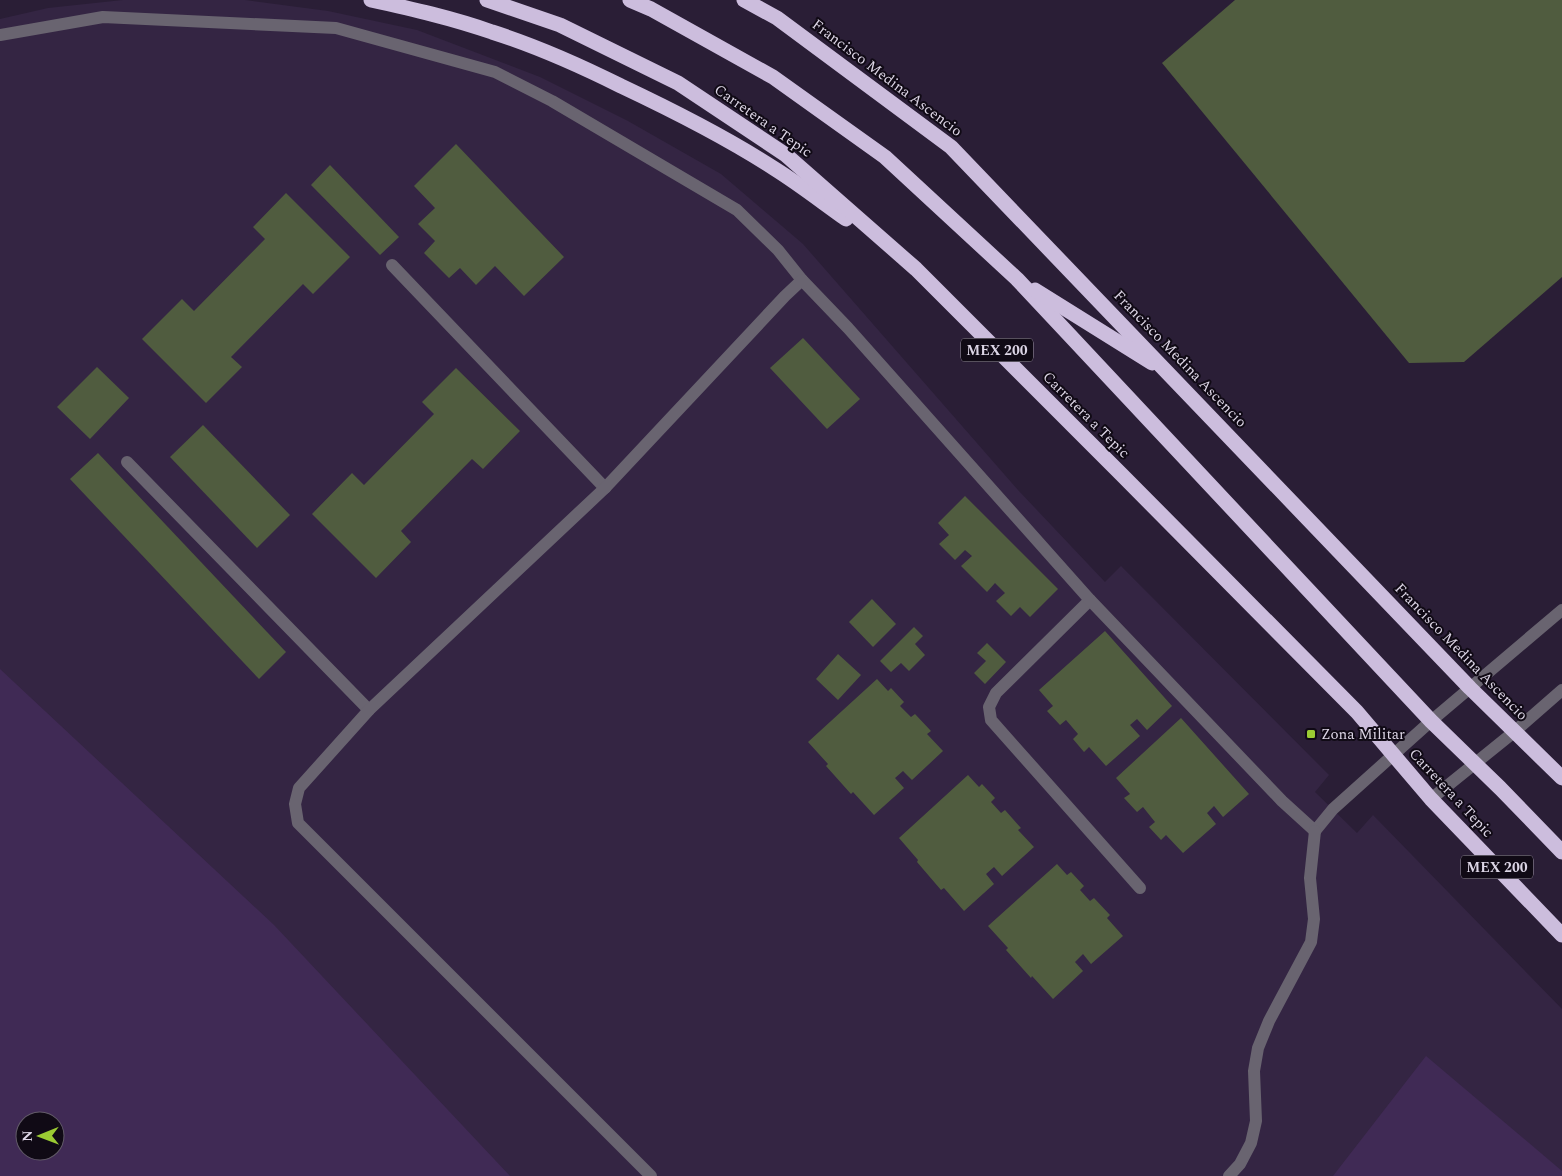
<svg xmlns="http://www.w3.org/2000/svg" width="1562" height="1176" font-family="Spectral,serif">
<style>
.built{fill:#342543;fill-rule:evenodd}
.green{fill:#402a55;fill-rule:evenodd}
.building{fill:#505c3f}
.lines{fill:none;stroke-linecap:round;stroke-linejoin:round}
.minor{stroke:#696470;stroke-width:12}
.highway{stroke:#ccbddd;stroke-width:15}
.poi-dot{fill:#9bcb33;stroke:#100a15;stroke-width:2}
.labels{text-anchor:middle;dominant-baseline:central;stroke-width:4;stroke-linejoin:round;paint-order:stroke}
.shield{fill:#100a15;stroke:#9f98a7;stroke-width:1}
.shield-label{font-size:14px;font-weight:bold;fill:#dcd5e5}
.street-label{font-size:15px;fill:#dcd5e5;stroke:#100a15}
.poi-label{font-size:15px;fill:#dcd5e5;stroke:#100a15;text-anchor:start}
</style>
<rect width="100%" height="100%" fill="#2a1e36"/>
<!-- built -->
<path class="built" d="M 123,0 L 245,0 L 328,11 L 417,30 L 540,77 L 628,121 L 721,174 L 803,244 L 1018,490 L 1105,582 L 1121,566 L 1329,775 L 1315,792 L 1357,833 L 1373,815 L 1562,1009 L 1562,1176 L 0,1176 L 0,19 L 48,8 ZM 25,1121 L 55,1121 L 55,1151 L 25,1151 Z"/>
<!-- green -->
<g class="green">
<path d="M 0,669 L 274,925 L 510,1176 L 0,1176 ZM 25,1121 L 55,1121 L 55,1151 L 25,1151 Z"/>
<path d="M 1426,1056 L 1562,1171 L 1562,1176 L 1333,1176 Z"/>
</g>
<!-- building -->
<g class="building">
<path d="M 1235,0 L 1562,0 L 1562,277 L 1464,362 L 1409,363 L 1162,63 Z"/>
<path d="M 456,144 L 564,257 L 524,296 L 495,266 L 476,285 L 460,268 L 449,278 L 424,253 L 435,241 L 418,224 L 435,208 L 414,186 Z"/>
<path d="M 330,165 L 399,237 L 380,255 L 311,185 Z"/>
<path d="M 286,193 L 350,257 L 313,294 L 303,284 L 231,357 L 242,367 L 206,403 L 142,339 L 182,299 L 194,311 L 265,239 L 253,227 Z"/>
<path d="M 803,338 L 860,399 L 827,429 L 770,368 Z"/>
<path d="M 97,367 L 129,398 L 90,439 L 57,407 Z"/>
<path d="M 456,368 L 520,431 L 483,469 L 472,459 L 401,531 L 411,542 L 376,578 L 312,514 L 352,473 L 364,485 L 434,414 L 422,402 Z"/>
<path d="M 203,425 L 290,515 L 257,548 L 170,457 Z"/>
<path d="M 98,453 L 286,652 L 259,679 L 70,479 Z"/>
<path d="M 965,496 L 1058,589 L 1030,617 L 1020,607 L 1011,616 L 996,601 L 1005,593 L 995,583 L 987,592 L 961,566 L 972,556 L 965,550 L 955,560 L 939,544 L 949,535 L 938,523 Z"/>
<path d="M 872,599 L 896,624 L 873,647 L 849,622 Z"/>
<path d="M 914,627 L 923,636 L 915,644 L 925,655 L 909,671 L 901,663 L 891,672 L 880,661 Z"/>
<path d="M 1105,631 L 1172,706 L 1147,730 L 1137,719 L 1130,725 L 1140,736 L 1106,766 L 1089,747 L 1084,752 L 1073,739 L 1078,734 L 1066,720 L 1060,725 L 1047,711 L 1053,706 L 1039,690 Z"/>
<path d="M 987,643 L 1006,662 L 985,684 L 974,673 L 986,661 L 977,653 Z"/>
<path d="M 838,654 L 861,675 L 838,700 L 816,679 Z"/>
<path d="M 877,679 L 888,691 L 891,688 L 904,702 L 900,706 L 911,717 L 915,714 L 931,731 L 927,734 L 943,751 L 912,780 L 903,771 L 895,778 L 904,788 L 874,815 L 853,792 L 851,794 L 826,766 L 828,764 L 808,742 Z"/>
<path d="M 1181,718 L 1249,794 L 1223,817 L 1214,806 L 1207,813 L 1216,824 L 1183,853 L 1166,835 L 1161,840 L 1149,827 L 1155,822 L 1143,807 L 1137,812 L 1124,798 L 1130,794 L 1116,778 Z"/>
<path d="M 968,775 L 979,787 L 982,784 L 995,798 L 991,802 L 1001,813 L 1005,810 L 1021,828 L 1018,830 L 1034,847 L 1002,876 L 994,867 L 986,874 L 994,884 L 964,911 L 944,888 L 941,890 L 917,862 L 918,860 L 899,838 Z"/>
<path d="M 1057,864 L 1067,875 L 1071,872 L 1084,886 L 1080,890 L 1090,901 L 1094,898 L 1110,915 L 1107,918 L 1123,936 L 1091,964 L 1083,954 L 1075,962 L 1083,971 L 1053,999 L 1032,976 L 1031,978 L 1006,950 L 1008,948 L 988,926 Z"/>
</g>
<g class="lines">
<!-- minor -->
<g class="minor">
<path d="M 0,35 L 103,17 L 336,28 L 495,72 L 552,101 L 737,210 L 778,250 L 802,280"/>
<path d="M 392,265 L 605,488"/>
<path d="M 127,462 L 369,710"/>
<path d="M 1090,600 L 996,693 L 989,707 L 991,720 L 1140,888"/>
<path d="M 1431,799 L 1514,732 L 1562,690"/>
<path d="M 651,1176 L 298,823 L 295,804 L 299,788 L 369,710 L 605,488 L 785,296 L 802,280 L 848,328 L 1090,600 L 1282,801 L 1315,831 L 1333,809 L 1431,721 L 1562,610"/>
<path d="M 1229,1176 L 1240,1164 L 1251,1143 L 1256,1121 L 1254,1071 L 1258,1048 L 1269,1021 L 1311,942 L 1314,919 L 1310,878 L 1315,831"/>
</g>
<!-- highway -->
<g class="highway">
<path d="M 371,0 C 412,9 452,18 492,32 C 536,46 579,65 621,86 C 674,111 726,137 775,169 C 799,184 822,202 846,219"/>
<path d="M 487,0 L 560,25 L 678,83 L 786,155 L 916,269 L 1121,474 L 1357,712 L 1431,799 L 1562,935"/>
<path d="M 630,0 L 651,9 L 773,77 L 885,157 L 1017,279 L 1431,721 L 1500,788 L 1562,852"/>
<path d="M 744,0 L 777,18 L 951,147 L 1470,688 L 1562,778"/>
<path d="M 1035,290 L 1152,363"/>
</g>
</g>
<!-- markers -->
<rect class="poi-dot" x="1306" y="729" width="10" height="10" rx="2.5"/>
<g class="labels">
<!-- shield labels -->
<g class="shield">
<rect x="961" y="338.5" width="72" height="23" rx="4"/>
<rect x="1461" y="855.5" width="72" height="23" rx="4"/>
</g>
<g class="shield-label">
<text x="997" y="350">MEX 200</text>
<text x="1497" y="867">MEX 200</text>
</g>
<!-- street labels -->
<g class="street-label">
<text transform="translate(887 78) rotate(37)">Francisco Medina Ascencio</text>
<text transform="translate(763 121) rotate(35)">Carretera a Tepic</text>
<text transform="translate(1180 359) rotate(46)">Francisco Medina Ascencio</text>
<text transform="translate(1086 415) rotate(45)">Carretera a Tepic</text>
<text transform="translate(1461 652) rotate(46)">Francisco Medina Ascencio</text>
<text transform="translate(1451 793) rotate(47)">Carretera a Tepic</text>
</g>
<!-- poi labels -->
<g class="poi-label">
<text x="1321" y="734">Zona Militar</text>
</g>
</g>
<!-- north arrow -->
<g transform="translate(40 1136) rotate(269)"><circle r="24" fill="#100a15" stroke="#625b68"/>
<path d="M0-4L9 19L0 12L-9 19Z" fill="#9bcb33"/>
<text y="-8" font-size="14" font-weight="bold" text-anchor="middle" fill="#dcd5e5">N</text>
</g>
</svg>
